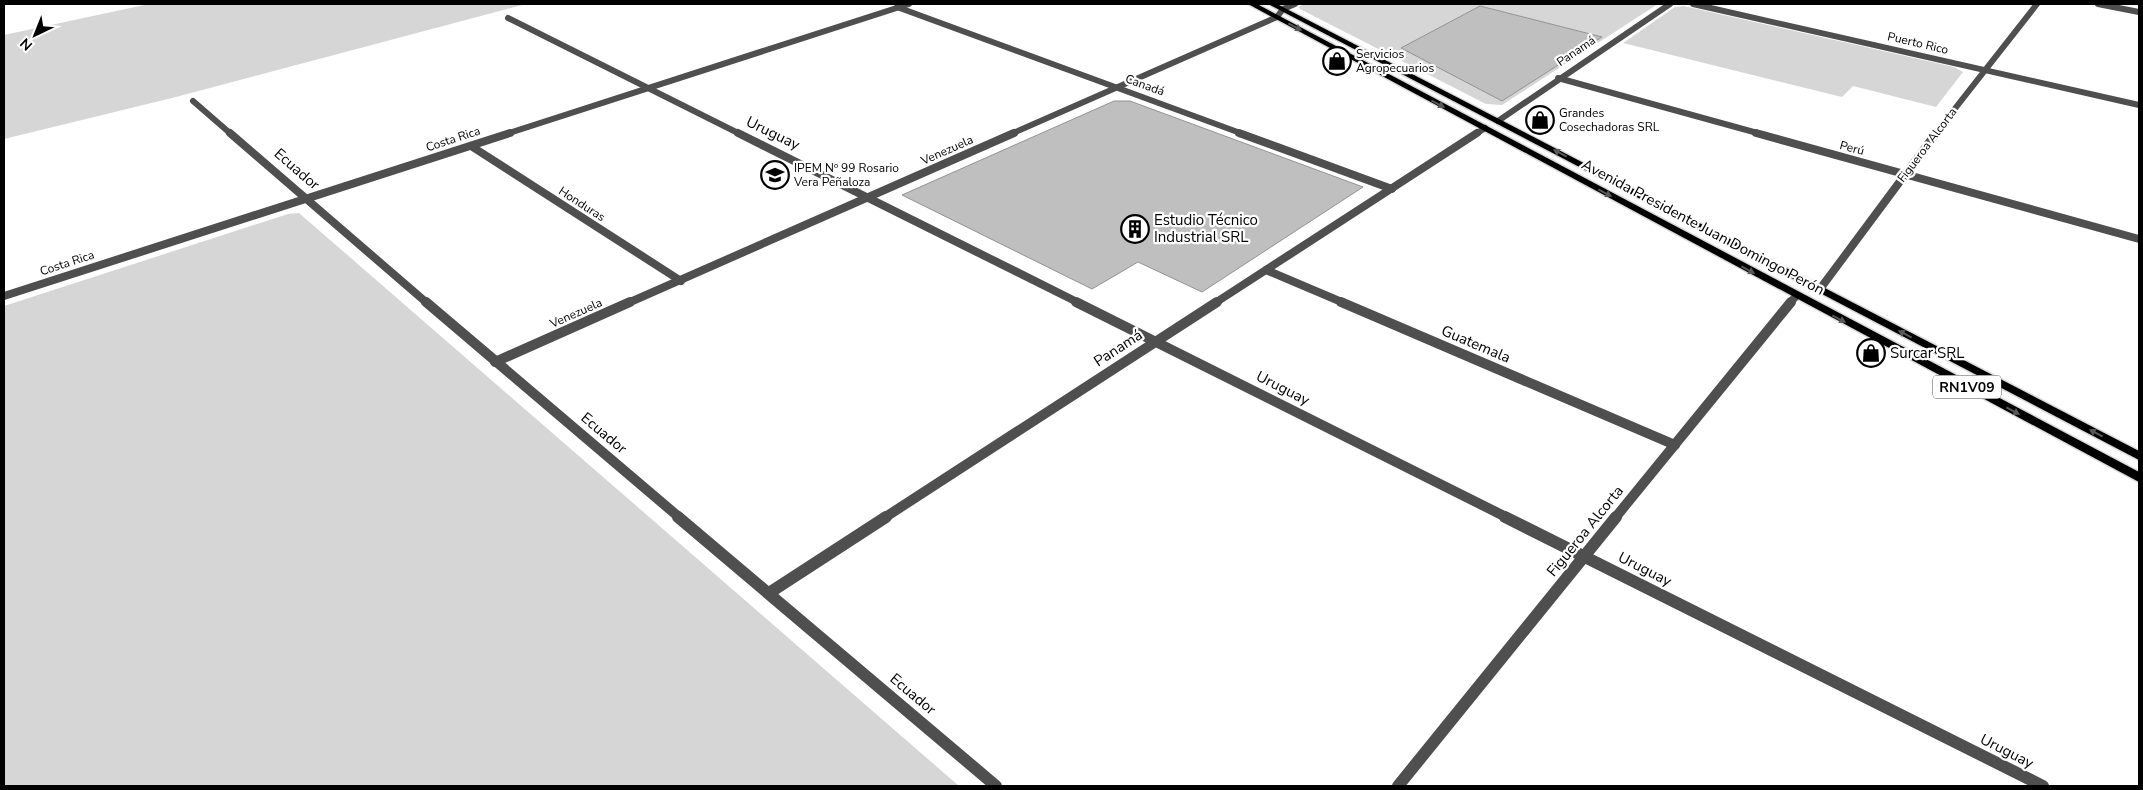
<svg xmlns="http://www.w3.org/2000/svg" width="2143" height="790" font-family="'Nunito Sans',sans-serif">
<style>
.green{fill:#d6d6d6;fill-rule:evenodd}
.building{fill:#bfbfbf;stroke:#939393}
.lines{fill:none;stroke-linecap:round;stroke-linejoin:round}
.primary-casing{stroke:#dbdbdb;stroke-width:3}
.street-far3{stroke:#4f4f4f;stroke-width:6}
.street-far2{stroke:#4f4f4f;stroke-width:8}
.street-far1{stroke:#4f4f4f;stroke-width:10}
.street{stroke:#4f4f4f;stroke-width:12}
.primary{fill:#000;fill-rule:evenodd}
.oneway{fill:#595959}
.labels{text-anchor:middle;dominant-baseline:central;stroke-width:4.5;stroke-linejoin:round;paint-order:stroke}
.far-street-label{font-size:12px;fill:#000;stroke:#fff}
.far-poi-label{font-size:12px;fill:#000;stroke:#fff;text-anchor:start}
.shield{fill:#fff;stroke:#4c4c4c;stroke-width:1}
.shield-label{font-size:14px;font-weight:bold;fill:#000}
.street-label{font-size:15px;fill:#000;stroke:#fff}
.poi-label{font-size:15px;fill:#000;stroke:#fff;text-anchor:start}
</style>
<rect width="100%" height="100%" fill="#fff"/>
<!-- green -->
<g class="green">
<path d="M 149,4 L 526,4 L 172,98 L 4,139 L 4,35 Z"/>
<path d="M 1303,4 L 1658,4 L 1502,105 L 1486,104 L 1300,9 L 1299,7 ZM 1480,6 L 1601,37 L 1602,37 L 1402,48 Z"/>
<path d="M 1684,6 L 1954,67 L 1963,72 L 1936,107 L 1853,86 L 1842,97 L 1623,43 L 1675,7 Z"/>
<path d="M 299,213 L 959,786 L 4,786 L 4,306 L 288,214 Z"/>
</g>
<!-- building -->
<g class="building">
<path d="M 1480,6 L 1602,37 L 1502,101 L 1401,48 Z"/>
<path d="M 1114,101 L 1130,101 L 1363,187 L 1202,292 L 1138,262 L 1092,289 L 902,195 Z"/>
</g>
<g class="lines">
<defs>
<g id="primary">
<path d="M 1248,4 L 1257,4 L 2139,472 L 2139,482 Z"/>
<path d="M 1268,4 L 1277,4 L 2139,451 L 2139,460 Z"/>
</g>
</defs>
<!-- primary casing -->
<use href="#primary" class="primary-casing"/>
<!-- street-far3 -->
<g class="street-far3">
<path d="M 1693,4 L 2139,105"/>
<path d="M 2098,4 L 2139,12"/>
<path d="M 897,7 L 1243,134"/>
<path d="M 508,18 L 740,134"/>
<path d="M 1558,78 L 1761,134"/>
<path d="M 193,101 L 231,134"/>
<path d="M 1498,121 L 1670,4"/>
<path d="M 506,134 L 909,4"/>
<path d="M 1011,134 L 1277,17 L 1283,9 L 1295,4"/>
<path d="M 1476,134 L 1485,128"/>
<path d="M 1935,134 L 2037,4"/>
</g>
<!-- street-far2 -->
<g class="street-far2">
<path d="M 230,133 L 427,303"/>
<path d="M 738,133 L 1079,303"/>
<path d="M 1239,133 L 1392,189"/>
<path d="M 1756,133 L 2139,239"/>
<path d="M 471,146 L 681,281"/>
<path d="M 1266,270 L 1344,303"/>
<path d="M 1820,289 L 1936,133"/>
<path d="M 4,296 L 510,133"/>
<path d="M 628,303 L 1014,133"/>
<path d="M 1215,303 L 1477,133"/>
<path d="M 1790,303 L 1796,296"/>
</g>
<!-- street-far1 -->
<g class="street-far1">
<path d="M 426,302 L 680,518"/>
<path d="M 1076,302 L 1508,518"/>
<path d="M 1341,302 L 1675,445"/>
<path d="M 495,362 L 630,302"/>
<path d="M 884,518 L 1217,302"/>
<path d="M 1615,518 L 1791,302"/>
</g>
<!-- street -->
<g class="street">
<path d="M 678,517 L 996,786"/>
<path d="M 1505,517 L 2043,786"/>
<path d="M 769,593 L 886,517"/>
<path d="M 1398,786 L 1616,517"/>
</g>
<!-- primary -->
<use href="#primary" class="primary"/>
</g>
<!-- one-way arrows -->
<defs><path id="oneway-solid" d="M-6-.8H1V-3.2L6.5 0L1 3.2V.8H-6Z" transform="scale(1.25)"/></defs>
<g class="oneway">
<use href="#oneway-solid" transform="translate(1295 27) rotate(28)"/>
<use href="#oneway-solid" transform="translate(1438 104) rotate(28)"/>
<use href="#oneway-solid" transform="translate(1560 153) rotate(-152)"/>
<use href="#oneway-solid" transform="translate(1605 193) rotate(28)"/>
<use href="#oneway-solid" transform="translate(1748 270) rotate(28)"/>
<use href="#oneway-solid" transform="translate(1839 319) rotate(28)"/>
<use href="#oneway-solid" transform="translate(1905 334) rotate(-152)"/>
<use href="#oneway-solid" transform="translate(2013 411) rotate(28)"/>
<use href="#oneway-solid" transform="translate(2096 433) rotate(-152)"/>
</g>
<!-- icons -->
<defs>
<symbol id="shop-ring" viewBox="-11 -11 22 22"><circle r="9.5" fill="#fff" stroke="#000" stroke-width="1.5"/><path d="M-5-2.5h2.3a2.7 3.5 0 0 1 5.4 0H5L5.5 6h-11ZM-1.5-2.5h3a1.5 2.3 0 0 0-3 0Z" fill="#000"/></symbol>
<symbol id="school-ring" viewBox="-11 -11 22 22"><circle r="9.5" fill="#fff" stroke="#000" stroke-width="1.5"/><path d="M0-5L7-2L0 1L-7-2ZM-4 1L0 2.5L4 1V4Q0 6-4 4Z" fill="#000"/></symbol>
<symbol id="building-ring" viewBox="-11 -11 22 22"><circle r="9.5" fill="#fff" stroke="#000" stroke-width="1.5"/><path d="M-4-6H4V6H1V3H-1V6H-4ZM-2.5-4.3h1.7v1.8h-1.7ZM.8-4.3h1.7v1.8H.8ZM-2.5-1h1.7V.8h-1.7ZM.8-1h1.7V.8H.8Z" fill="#000"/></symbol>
</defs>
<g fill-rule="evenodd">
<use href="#shop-ring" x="1321" y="45" width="32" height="32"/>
<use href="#shop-ring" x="1524" y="104" width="32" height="32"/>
<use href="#school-ring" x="759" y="159" width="32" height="32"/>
<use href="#building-ring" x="1119" y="213" width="32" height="32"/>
<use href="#shop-ring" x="1855" y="337" width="32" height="32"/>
</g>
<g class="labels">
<!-- far-street labels -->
<g class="far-street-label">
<text transform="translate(1918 43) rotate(13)">Puerto Rico</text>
<text transform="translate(1576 51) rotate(-34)">Panamá</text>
<text transform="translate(1145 85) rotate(20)">Canadá</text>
<text transform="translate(453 139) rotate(-18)">Costa Rica</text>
<text transform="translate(1927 145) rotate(-53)">Figueroa Alcorta</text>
<text transform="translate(1852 148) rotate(15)">Perú</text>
<text transform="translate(947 150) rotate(-24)">Venezuela</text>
<text transform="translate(582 204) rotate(33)">Honduras</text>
<text transform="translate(67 263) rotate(-18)">Costa Rica</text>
<text transform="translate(576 313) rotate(-24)">Venezuela</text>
</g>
<!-- far-poi labels -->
<g class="far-poi-label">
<text x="1356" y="54">Servicios<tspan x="1356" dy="14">Agropecuarios</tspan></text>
<text x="1559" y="113">Grandes<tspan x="1559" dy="14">Cosechadoras SRL</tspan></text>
<text x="794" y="168">IPEM Nº 99 Rosario<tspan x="794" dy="14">Vera Peñaloza</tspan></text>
</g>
<!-- shield labels -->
<rect class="shield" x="1933" y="375.5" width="68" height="23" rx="4"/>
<g class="shield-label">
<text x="1967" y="387">RN1V09</text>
</g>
<!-- street labels -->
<g class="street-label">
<text transform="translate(773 133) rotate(26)">Uruguay</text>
<text transform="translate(297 169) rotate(41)">Ecuador</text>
<text transform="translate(1703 227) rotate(28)">Avenida Presidente Juan Domingo Perón</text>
<text transform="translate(1476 344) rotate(23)">Guatemala</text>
<text transform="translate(1118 348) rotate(-33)">Panamá</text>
<text transform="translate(1283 388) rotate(27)">Uruguay</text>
<text transform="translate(604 433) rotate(40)">Ecuador</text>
<text transform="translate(1585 531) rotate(-51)">Figueroa Alcorta</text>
<text transform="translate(1645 569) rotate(27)">Uruguay</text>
<text transform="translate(913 694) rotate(40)">Ecuador</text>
<text transform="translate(2007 751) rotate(27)">Uruguay</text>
</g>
<!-- poi labels -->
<g class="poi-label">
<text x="1154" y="220">Estudio Técnico<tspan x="1154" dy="17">Industrial SRL</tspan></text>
<text x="1890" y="353">Surcar SRL</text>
</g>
</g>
<!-- border -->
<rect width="2143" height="790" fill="none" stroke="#000000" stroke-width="10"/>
<!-- north arrow -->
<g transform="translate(35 35) rotate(223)" stroke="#ffffff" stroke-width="4" paint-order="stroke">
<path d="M0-4L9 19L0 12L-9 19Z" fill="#000000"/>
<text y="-8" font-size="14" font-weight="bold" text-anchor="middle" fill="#000000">N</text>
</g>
</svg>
